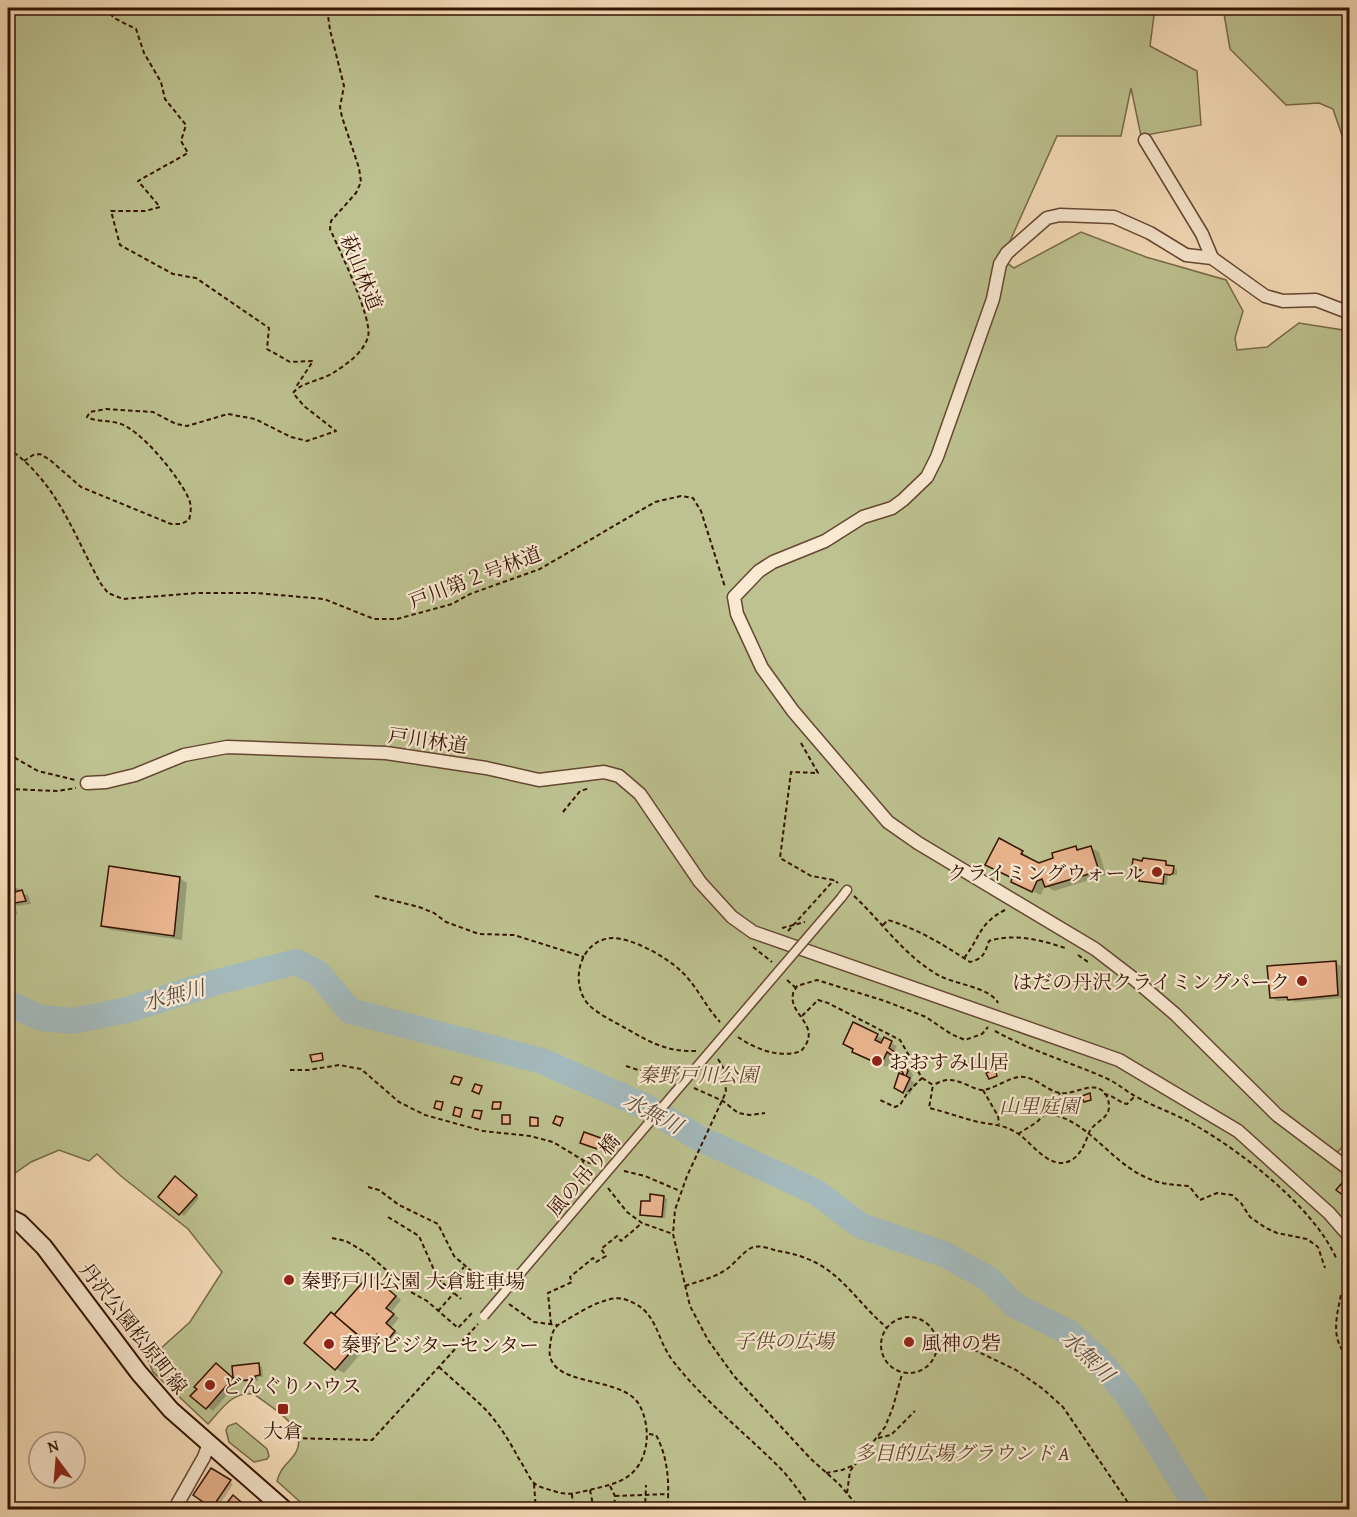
<svg xmlns="http://www.w3.org/2000/svg" width="1357" height="1517" font-family="'Gentium Book Plus','Noto Serif JP',serif">
<style>
.green{fill:#bdc290;stroke:#786a4a;stroke-width:1.5}
.shadow{fill:#0003}
.lines{fill:none;stroke-linecap:round;stroke-linejoin:round}
.river{stroke:#a4b9bc;stroke-width:26}
.building{fill:#e9b48e;stroke:#341303;stroke-width:1.5}
.pedestrian-casing{stroke:#654631;stroke-width:11}
.minor-casing{stroke:#654631;stroke-width:15}
.secondary-casing{stroke:#341303;stroke-width:20}
.path{stroke:#341303;stroke-width:2;stroke-dasharray:4.5 3;stroke-linecap:butt}
.pedestrian{stroke:#faead3;stroke-width:8}
.minor{stroke:#faead3;stroke-width:12}
.secondary{stroke:#faead3;stroke-width:16}
.pedestrian-bridge-casing{stroke:#654631;stroke-width:11;stroke-linecap:butt}
.pedestrian-bridge{stroke:#faead3;stroke-width:8}
.poi-dot{fill:#8f2418;stroke:#faead3;stroke-width:2}
.labels{text-anchor:middle;dominant-baseline:central;stroke-width:4.5;stroke-linejoin:round;paint-order:stroke}
.street-label{font-size:20px;fill:#341303;stroke:#faead3}
.poi-label{font-size:20px;fill:#341303;stroke:#faead3;text-anchor:start}
.park-label{font-size:20px;font-style:italic;fill:#5d482d;stroke:#faead3}
.water-label{font-size:21px;font-style:italic;fill:#5b4d44;stroke:#faead3}
</style>
<rect width="100%" height="100%" fill="#f7dfbb"/>
<filter id="stains"><feTurbulence type="fractalNoise" baseFrequency=".00333" numOctaves="4"/><feColorMatrix values="0 0 0 0 .2 0 0 0 0 .09 0 0 0 0 .02 0 0 0 .5 -.17"/></filter>
<radialGradient id="worn" r=".72"><stop offset=".6" stop-color="#630" stop-opacity="0"/><stop offset="1" stop-color="#630" stop-opacity=".3"/></radialGradient>
<!-- green -->
<g class="green">
<path d="M 8,8 L 1155,8 L 1150,46 L 1197,71 L 1201,125 L 1141,136 L 1131,88 L 1121,136 L 1057,136 L 1002,259 L 1014,268 L 1081,232 L 1146,257 L 1226,280 L 1243,311 L 1235,338 L 1237,350 L 1267,347 L 1299,323 L 1349,331 L 1350,1138 L 1330,1161 L 1349,1176 L 1349,1509 L 308,1509 L 277,1481 C 282,1463 292,1462 297,1450 C 307,1426 269,1406 254,1394 C 232,1391 222,1409 208,1424 L 153,1372 L 148,1360 L 190,1322 L 222,1272 L 188,1229 L 122,1177 L 97,1154 L 89,1161 L 59,1150 L 31,1162 L 8,1178 Z"/>
<path d="M 1223,8 L 1349,8 L 1349,156 L 1333,109 L 1319,103 L 1286,105 L 1230,49 Z"/>
<path d="M 236,1423 L 267,1449 L 269,1456 L 267,1459 L 254,1462 L 229,1442 L 226,1430 L 228,1426 Z"/>
</g>
<!-- shadow -->
<g class="shadow">
<path d="M 1000,840 L 1030,857 L 1029,860 L 1039,864 L 1055,859 L 1076,847 L 1081,850 L 1091,848 L 1099,852 L 1106,875 L 1054,891 L 1045,885 L 1041,895 L 1021,886 L 1014,878 Z"/>
<path d="M 1135,861 L 1166,863 L 1169,867 L 1177,869 L 1177,875 L 1168,875 L 1167,885 L 1144,882 L 1141,880 L 1142,871 L 1133,866 Z"/>
<path d="M 179,878 L 187,883 L 182,940 L 111,930 L 102,926 Z"/>
<path d="M 13,886 L 19,889 L 20,893 L 28,895 L 31,904 L 15,906 L 18,914 L 8,916 L 8,888 Z"/>
<path d="M 1336,963 L 1341,966 L 1343,998 L 1295,1002 L 1291,1000 L 1277,1001 L 1271,997 Z"/>
<path d="M 877,1036 L 897,1046 L 894,1052 L 904,1060 L 913,1075 L 911,1080 L 915,1083 L 910,1095 L 896,1087 L 908,1079 L 895,1056 L 893,1055 L 887,1067 L 860,1054 Z"/>
<path d="M 612,1143 L 615,1145 L 613,1153 L 585,1144 Z"/>
<path d="M 179,1180 L 199,1198 L 184,1216 L 160,1197 Z"/>
<path d="M 664,1197 L 667,1199 L 665,1218 L 642,1214 L 651,1203 Z"/>
<path d="M 376,1279 L 401,1300 L 391,1312 L 399,1318 L 391,1328 L 400,1335 L 393,1344 L 383,1337 L 375,1346 L 370,1343 L 344,1373 L 336,1369 L 335,1316 Z"/>
<path d="M 258,1365 L 262,1367 L 263,1377 L 258,1377 L 258,1381 L 244,1382 L 241,1379 L 235,1379 L 234,1367 Z"/>
<path d="M 222,1368 L 238,1382 L 213,1411 L 192,1396 Z"/>
<path d="M 212,1470 L 233,1484 L 217,1509 L 195,1495 Z"/>
</g>
<g class="lines">
<!-- river -->
<path class="river" d="M 8,1003 L 41,1018 L 73,1021 L 127,1010 L 217,982 L 296,962 L 318,973 L 350,1011 L 542,1061 L 644,1106 L 699,1138 L 816,1192 L 861,1226 L 944,1254 L 989,1279 L 1014,1305 L 1068,1332 L 1095,1356 L 1128,1395 L 1199,1510"/>
</g>
<!-- building -->
<g class="building">
<path d="M 999,838 L 1023,851 L 1021,854 L 1039,863 L 1053,858 L 1052,853 L 1076,846 L 1077,850 L 1091,846 L 1099,871 L 1045,887 L 1042,879 L 1037,881 L 1032,892 L 1011,882 L 1012,878 L 985,865 Z"/>
<path d="M 1143,858 L 1166,861 L 1166,865 L 1174,866 L 1173,873 L 1170,875 L 1164,874 L 1163,884 L 1139,881 L 1141,870 L 1134,869 L 1135,866 L 1132,867 L 1133,859 L 1142,861 Z"/>
<path d="M 109,866 L 180,877 L 174,936 L 101,926 Z"/>
<path d="M 13,884 L 15,892 L 22,890 L 26,901 L 15,903 L 12,898 L 13,902 L 10,903 L 13,911 L 8,912 L 8,886 Z"/>
<path d="M 1336,961 L 1338,995 L 1288,1000 L 1287,997 L 1270,998 L 1267,966 Z"/>
<path d="M 853,1022 L 878,1034 L 875,1040 L 881,1043 L 884,1037 L 892,1041 L 889,1048 L 899,1055 L 908,1071 L 906,1076 L 910,1078 L 903,1093 L 894,1088 L 899,1073 L 904,1075 L 894,1057 L 887,1052 L 881,1065 L 852,1052 L 853,1049 L 843,1044 Z"/>
<path d="M 322,1053 L 323,1060 L 312,1062 L 310,1055 Z"/>
<path d="M 995,1069 L 997,1076 L 989,1079 L 986,1073 Z"/>
<path d="M 454,1076 L 462,1078 L 459,1085 L 451,1083 Z"/>
<path d="M 475,1084 L 482,1086 L 479,1094 L 472,1091 Z"/>
<path d="M 1090,1093 L 1091,1100 L 1084,1102 L 1082,1096 Z"/>
<path d="M 436,1101 L 443,1102 L 441,1110 L 434,1108 Z"/>
<path d="M 493,1102 L 501,1102 L 500,1109 L 492,1109 Z"/>
<path d="M 455,1107 L 462,1109 L 460,1117 L 453,1115 Z"/>
<path d="M 474,1110 L 482,1111 L 480,1119 L 472,1117 Z"/>
<rect x="502" y="1115" width="8" height="9"/>
<path d="M 556,1116 L 563,1118 L 560,1126 L 553,1123 Z"/>
<path d="M 530,1117 L 538,1118 L 538,1126 L 530,1126 Z"/>
<path d="M 584,1132 L 612,1142 L 609,1153 L 580,1143 Z"/>
<path d="M 175,1176 L 197,1195 L 179,1215 L 158,1197 Z"/>
<path d="M 1342,1183 L 1350,1188 L 1344,1196 L 1336,1190 Z"/>
<path d="M 650,1194 L 664,1196 L 662,1217 L 640,1215 L 641,1201 L 650,1201 Z"/>
<path d="M 370,1274 L 396,1296 L 386,1308 L 394,1314 L 386,1323 L 395,1331 L 386,1342 L 377,1334 L 369,1344 L 334,1315 Z"/>
<path d="M 331,1312 L 362,1339 L 335,1370 L 304,1343 Z"/>
<path d="M 216,1363 L 233,1378 L 206,1409 L 190,1396 L 197,1389 L 194,1387 Z"/>
<path d="M 259,1363 L 260,1375 L 255,1376 L 255,1379 L 239,1381 L 239,1377 L 233,1378 L 232,1366 Z"/>
<path d="M 211,1468 L 231,1480 L 212,1508 L 193,1495 Z"/>
<path d="M 233,1495 L 246,1506 L 243,1510 L 223,1508 Z"/>
</g>
<g class="lines">
<defs>
<path id="pedestrian" d="M 841,898 L 847,890"/>
<g id="minor">
<path d="M 1145,140 L 1202,234 L 1212,258"/>
<path d="M 1350,313 L 1316,300 L 1283,301 L 1265,296 L 1212,258 L 1186,255 L 1150,233 L 1114,217 L 1060,215 L 1047,218 L 1007,253 L 1000,264 L 993,299 L 937,457 L 927,477 L 903,500 L 892,508 L 863,517 L 825,541 L 773,562 L 759,571 L 734,597 L 737,614 L 762,668 L 793,711 L 888,822 L 918,843 L 1095,949 L 1134,979 L 1175,1014 L 1277,1115 L 1350,1170"/>
<path d="M 87,783 L 106,782 L 135,775 L 184,755 L 227,747 L 386,753 L 486,768 L 539,780 L 604,772 L 619,776 L 640,794 L 700,882 L 732,917 L 753,932 L 1119,1060 L 1238,1131 L 1329,1213 L 1350,1237"/>
<path d="M 174,1510 L 204,1457 L 209,1443"/>
</g>
<path id="secondary" d="M 8,1217 L 20,1223 L 44,1247 L 139,1373 L 171,1410 L 285,1510"/>
</defs>
<!-- pedestrian casing -->
<use href="#pedestrian" class="pedestrian-casing"/>
<!-- minor casing -->
<use href="#minor" class="minor-casing"/>
<!-- secondary casing -->
<use href="#secondary" class="secondary-casing"/>
<!-- path -->
<g class="path">
<path d="M 105,8 L 114,18 L 136,29 L 144,53 L 161,82 L 165,99 L 186,125 L 181,141 L 188,153 L 138,181 L 160,207 L 145,211 L 111,211 L 120,245 L 173,274 L 196,278 L 269,328 L 267,349 L 290,362 L 313,361 L 296,387"/>
<path d="M 8,448 C 58,483 73,534 101,584 L 108,593 L 123,599 L 197,593 L 256,593 L 324,599 L 374,619 L 397,619 L 452,604 L 470,594 L 540,569 L 655,502 L 681,496 L 693,498 L 701,511 L 725,587"/>
<path d="M 24,461 L 33,455 L 40,454 L 50,460 L 81,487 L 171,524 L 181,524 L 189,520 C 191,512 192,505 188,497 C 178,476 141,429 118,423 C 107,420 97,422 87,417 L 90,412 L 106,409 L 153,412 L 176,424 L 187,426 L 228,414 L 255,419 L 291,437 L 307,441 L 336,431 L 304,406 L 293,393 C 300,383 322,380 333,373 C 347,364 363,353 368,337 C 373,319 339,249 330,229 L 331,221 L 356,193 L 361,182 L 359,168 L 342,117 L 340,107 L 344,86 L 330,30 L 327,8"/>
<path d="M 801,743 L 818,773 L 791,772 L 780,858 L 811,876 L 834,880 L 838,883"/>
<path d="M 8,754 L 38,771 L 75,780"/>
<path d="M 8,789 L 58,791 L 76,788"/>
<path d="M 563,812 L 580,791 L 590,788"/>
<path d="M 375,896 L 419,907 L 434,913 L 446,922 L 479,934 L 514,935 L 584,957"/>
<path d="M 854,896 C 883,923 905,957 940,976 C 955,984 991,988 998,1003"/>
<path d="M 883,925 L 888,920 C 920,930 942,944 970,962 C 983,959 985,953 989,941 C 1013,933 1042,940 1065,948"/>
<path d="M 782,928 L 805,922"/>
<path d="M 788,931 L 834,880"/>
<path d="M 753,947 L 772,962"/>
<path d="M 1078,955 L 1088,962"/>
<path d="M 964,958 C 980,938 979,923 1005,910"/>
<path d="M 787,980 L 796,988"/>
<path d="M 802,1016 L 818,1000 L 828,1003 L 900,1040 L 922,1078 L 908,1092 L 900,1105 L 895,1107 L 880,1100"/>
<path d="M 995,1031 C 1031,1051 1070,1062 1108,1079 C 1118,1084 1126,1091 1135,1096 C 1154,1107 1174,1113 1193,1124 C 1241,1151 1315,1208 1337,1260"/>
<path d="M 738,1037 C 755,1049 781,1059 801,1051 C 824,1026 788,1015 793,994 C 793,991 796,989 797,986 L 817,980 L 885,1001 L 926,1017 L 951,1034 L 965,1040 L 982,1034 L 988,1027"/>
<path d="M 696,1051 C 668,1052 651,1043 627,1029 C 615,1022 599,1015 589,1005 C 569,984 579,940 612,938 C 633,938 666,957 681,971 C 697,986 705,1006 720,1022"/>
<path d="M 718,1059 L 724,1069 L 726,1092 L 687,1176 L 675,1210 L 673,1234 L 690,1306 L 708,1340 L 734,1376 L 811,1459 L 839,1484 L 861,1510"/>
<path d="M 626,1066 L 671,1081"/>
<path d="M 290,1070 L 308,1070 L 339,1065 L 361,1069 L 399,1102 L 425,1115 L 483,1131 L 530,1136 L 553,1142 L 586,1162 L 598,1165"/>
<path d="M 922,1078 L 933,1085 L 929,1108 C 946,1112 962,1118 978,1122 C 993,1125 1003,1124 1017,1133 C 1031,1142 1044,1163 1062,1163 C 1077,1162 1084,1147 1088,1135 C 1093,1119 1116,1120 1107,1097 C 1098,1077 1076,1095 1061,1093 C 1047,1092 1035,1075 1019,1077 C 1008,1078 990,1091 981,1090 C 971,1088 960,1080 950,1080 C 945,1079 938,1083 933,1085"/>
<path d="M 694,1088 L 723,1101 L 738,1113 L 750,1115 L 765,1113"/>
<path d="M 983,1090 L 998,1116 L 999,1124"/>
<path d="M 1104,1094 C 1113,1095 1118,1102 1127,1104 L 1134,1097"/>
<path d="M 1046,1113 L 1060,1093"/>
<path d="M 1018,1134 L 1037,1122 L 1046,1113 C 1087,1119 1108,1159 1143,1176 C 1158,1184 1173,1185 1189,1186 L 1200,1200 L 1217,1193 L 1232,1195 L 1241,1203 L 1250,1217 L 1266,1228 L 1277,1233 L 1307,1239 L 1318,1247 L 1325,1268"/>
<path d="M 583,1160 L 582,1172 L 590,1176"/>
<path d="M 624,1171 L 645,1176 L 680,1191"/>
<path d="M 368,1187 L 379,1190 L 399,1205 L 438,1224 L 454,1256 L 493,1290"/>
<path d="M 608,1188 L 627,1212 L 642,1223 L 673,1234"/>
<path d="M 388,1217 L 419,1236 L 438,1279 L 461,1299"/>
<path d="M 332,1238 L 346,1241 L 368,1254 L 411,1292 L 427,1301 L 458,1328 L 472,1313"/>
<path d="M 685,1286 C 699,1281 714,1278 727,1269 C 735,1263 742,1253 751,1248 C 760,1244 770,1249 778,1251 C 837,1260 847,1293 887,1328"/>
<path d="M 448,1287 L 464,1267"/>
<path d="M 1341,1295 C 1336,1319 1330,1341 1350,1359"/>
<path d="M 509,1304 L 534,1322 L 557,1325"/>
<path d="M 438,1311 L 454,1293"/>
<circle cx="909" cy="1345" r="28"/>
<path d="M 551,1324 L 548,1293 L 572,1282 L 570,1277 L 593,1258 L 596,1262 L 606,1256 L 601,1249 L 617,1236 L 621,1241 L 642,1223"/>
<path d="M 938,1345 L 954,1342 L 964,1345 L 1016,1370 L 1043,1389 L 1063,1407 L 1133,1510"/>
<path d="M 439,1367 C 454,1381 471,1395 486,1410 C 499,1424 510,1442 519,1459 C 524,1466 528,1476 533,1482 C 537,1487 547,1489 554,1491 C 566,1496 577,1493 589,1490 C 601,1487 613,1485 624,1479 C 649,1465 652,1430 640,1406 C 623,1373 543,1390 550,1346 C 551,1338 552,1330 558,1325 C 574,1316 605,1294 624,1299 C 659,1310 654,1336 673,1361 C 703,1400 744,1432 779,1467 C 792,1480 802,1496 813,1510"/>
<path d="M 649,1434 L 656,1435 C 668,1457 670,1485 667,1510"/>
<path d="M 288,1438 L 372,1440 L 478,1324"/>
<path d="M 878,1438 L 891,1435 L 915,1411"/>
<path d="M 826,1473 L 842,1470 L 852,1466"/>
<path d="M 534,1484 L 536,1510"/>
<path d="M 610,1486 L 615,1496 L 614,1510"/>
<path d="M 590,1490 L 594,1510"/>
<path d="M 847,1493 L 850,1471 L 885,1427 L 893,1407 L 902,1374"/>
<path d="M 572,1494 L 573,1510"/>
<path d="M 615,1496 L 669,1494"/>
<path d="M 645,1510 L 646,1485"/>
</g>
<!-- pedestrian -->
<use href="#pedestrian" class="pedestrian"/>
<!-- minor -->
<use href="#minor" class="minor"/>
<!-- secondary -->
<use href="#secondary" class="secondary"/>
<defs>
<path id="pedestrian-bridge" d="M 484,1316 L 841,898"/>
</defs>
<!-- pedestrian-bridge casing -->
<use href="#pedestrian-bridge" class="pedestrian-bridge-casing"/>
<!-- pedestrian-bridge -->
<use href="#pedestrian-bridge" class="pedestrian-bridge"/>
</g>
<!-- markers -->
<g class="poi-dot">
<circle cx="1157" cy="872" r="6"/>
<circle cx="1302" cy="981" r="6"/>
<circle cx="877" cy="1061" r="6"/>
<circle cx="289" cy="1280" r="6"/>
<circle cx="909" cy="1342" r="6"/>
<circle cx="329" cy="1344" r="6"/>
<circle cx="210" cy="1385" r="6"/>
<rect x="277" y="1403" width="12" height="12" rx="3"/>
</g>
<g class="labels">
<!-- street labels -->
<g class="street-label">
<text transform="translate(362 272) rotate(68)">萩山林道</text>
<text transform="translate(475 577) rotate(-21)">戸川第２号林道</text>
<text transform="translate(428 740) rotate(8)">戸川林道</text>
<text transform="translate(583 1175) rotate(-50)">風の吊り橋</text>
<text transform="translate(134 1328) rotate(52)">丹沢公園松原町線</text>
</g>
<!-- poi labels -->
<g class="poi-label">
<text x="1145" y="872" text-anchor="end">クライミングウォール</text>
<text x="1290" y="981" text-anchor="end">はだの丹沢クライミングパーク</text>
<text x="889" y="1061">おおすみ山居</text>
<text x="301" y="1280">秦野戸川公園 大倉駐車場</text>
<text x="921" y="1342">風神の砦</text>
<text x="341" y="1344">秦野ビジターセンター</text>
<text x="222" y="1385">どんぐりハウス</text>
<text x="283" y="1430" text-anchor="middle">大倉</text>
</g>
<!-- park labels -->
<g class="park-label">
<text x="698" y="1074">秦野戸川公園</text>
<text x="1039" y="1105">山里庭園</text>
<text x="784" y="1340">子供の広場</text>
<text x="962" y="1452">多目的広場グラウンド A</text>
</g>
<!-- water labels -->
<g class="water-label">
<text transform="translate(174 995) rotate(-15)">水無川</text>
<text transform="translate(653 1113) rotate(28)">水無川</text>
<text transform="translate(1088 1356) rotate(44)">水無川</text>
</g>
</g>
<!-- margin -->
<rect width="1357" height="1517" fill="none" stroke="#f7dfbb" stroke-width="30"/>
<rect x="9" y="9" width="1339" height="1499" fill="none" stroke="#341303" stroke-width="3"/>
<rect x="15" y="15" width="1327" height="1487" fill="none" stroke="#341303" stroke-width="1.5"/>
<!-- north arrow -->
<g transform="translate(57 1460) rotate(344)"><circle r="28" fill="#faead3" stroke="#ab9480" stroke-width="1.5"/>
<path d="M0-4.5L10 22L0 15L-10 22Z" fill="#8f2418"/>
<text y="-9" font-size="16" font-weight="bold" text-anchor="middle" fill="#341303">N</text>
</g>
<rect width="100%" height="100%" filter="url(#stains)"/>
<rect width="100%" height="100%" fill="url(#worn)"/>
</svg>
